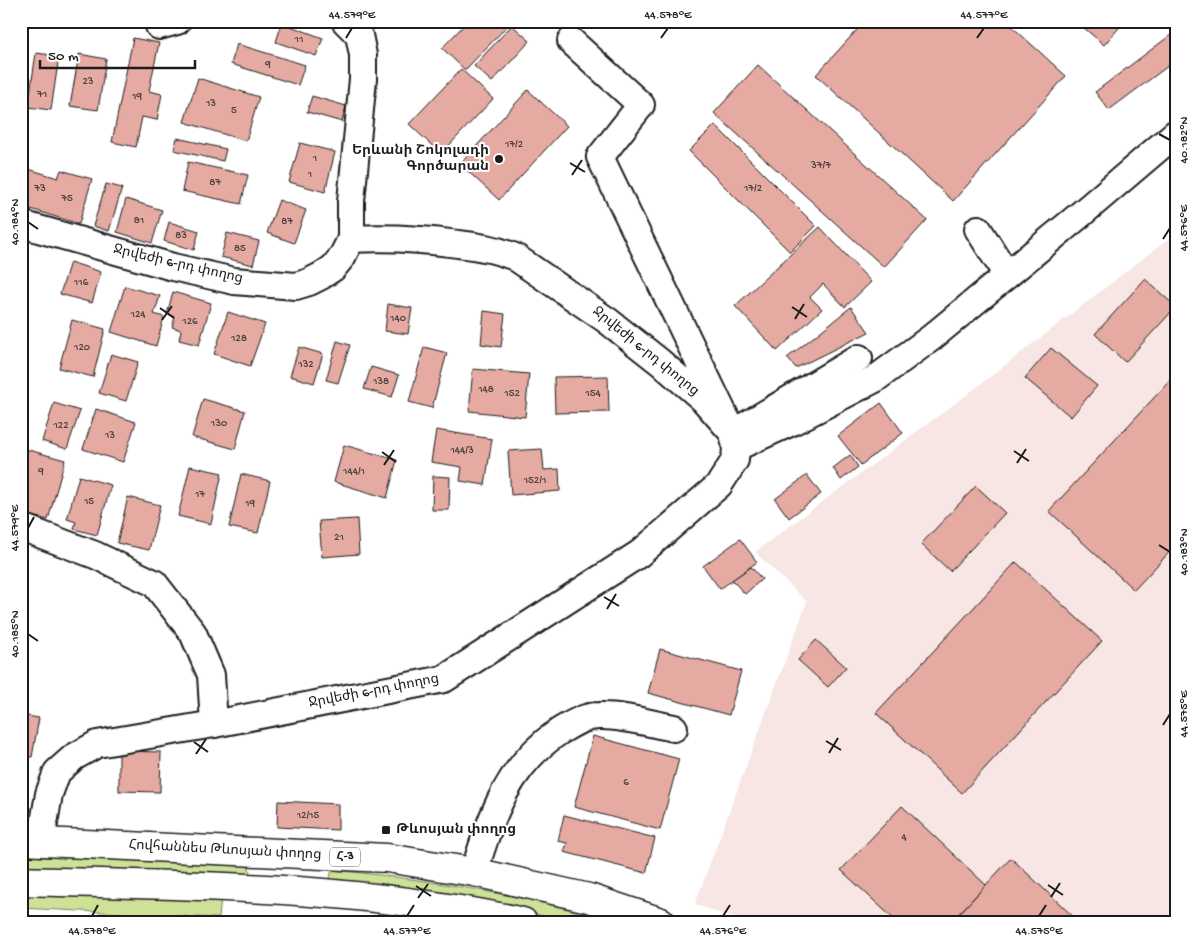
<svg xmlns="http://www.w3.org/2000/svg" width="1197" height="943" font-family="'Gochi Hand','Noto Sans Armenian',sans-serif">
<style>
.built{fill:#f7e6e3}
.green{fill:#cee297;stroke:#757f5a}
.building{fill:#e5aaa2;stroke:#1c1c1c}
.lines{fill:none;stroke-linecap:round;stroke-linejoin:round}
.minor-casing{stroke:#1c1c1c;stroke-width:30}
.major-casing{stroke:#1c1c1c;stroke-width:31}
.minor{stroke:#fff;stroke-width:26}
.major{stroke:#fff;stroke-width:28}
.ticks{fill:none;stroke:#1c1c1c;stroke-width:2}
.poi-dot{fill:#1c1c1c;stroke:#fff;stroke-width:2}
.labels{text-anchor:middle;dominant-baseline:central;stroke-width:4;stroke-linejoin:round;paint-order:stroke}
.number-label{font-size:11px;fill:#4e403e}
.shield{fill:#fff;stroke:#606060;stroke-width:1}
.shield-label{font-size:12px;font-weight:bold;fill:#1c1c1c}
.poi-label{font-size:14px;font-weight:bold;fill:#1c1c1c;stroke:#fff;text-anchor:end}
.street-label{font-size:14px;fill:#1c1c1c;stroke:#fff}
.neatline{fill:none;stroke:#1c1c1c;stroke-width:2}
.ticks-label{font-size:12px;text-anchor:middle;fill:#1c1c1c}
</style>
<rect width="100%" height="100%" fill="#fff"/>
<filter id="ink" filterUnits="userSpaceOnUse"><feTurbulence type="fractalNoise" baseFrequency=".02" numOctaves="2"/><feDisplacementMap in="SourceGraphic" scale="10" xChannelSelector="R" yChannelSelector="G"/><feConvolveMatrix kernelMatrix="1 2 1 2 8 2 1 2 1" color-interpolation-filters="sRGB"/></filter>
<g filter="url(#ink)">
<!-- built -->
<path class="built" d="M 1176,233 L 1176,922 L 742,922 L 695,904 L 807,602 L 755,552 L 965,396 Z"/>
<!-- green -->
<g class="green">
<path d="M 21,856 L 241,865 L 248,866 L 250,871 L 247,875 L 241,875 L 21,867 Z"/>
<path d="M 332,870 C 428,879 522,895 615,922 L 572,922 L 480,902 L 329,881 Z"/>
<path d="M 21,890 L 221,897 L 219,918 L 21,908 Z"/>
</g>
<!-- building -->
<g class="building">
<path d="M 468,21 L 512,21 L 465,70 L 442,48 Z"/>
<path d="M 865,21 L 1006,21 L 1066,76 L 953,201 L 816,75 Z"/>
<path d="M 1076,21 L 1125,21 L 1104,45 Z"/>
<path d="M 282,23 L 323,38 L 316,56 L 276,42 Z"/>
<path d="M 512,25 L 530,41 L 492,82 L 474,66 Z"/>
<path d="M 1176,31 L 1176,60 L 1109,110 L 1095,92 Z"/>
<path d="M 133,38 L 159,43 L 149,91 L 162,94 L 157,120 L 142,117 L 136,147 L 112,142 Z"/>
<path d="M 237,44 L 305,65 L 298,85 L 231,64 Z"/>
<path d="M 36,53 L 59,56 L 51,110 L 28,107 Z"/>
<path d="M 79,54 L 106,59 L 98,110 L 70,106 Z"/>
<path d="M 758,65 L 927,220 L 884,267 L 714,113 Z"/>
<path d="M 461,69 L 493,99 L 441,154 L 409,124 Z"/>
<path d="M 198,78 L 259,97 L 246,141 L 184,122 Z"/>
<path d="M 528,90 L 567,126 L 499,200 L 460,164 Z"/>
<path d="M 312,96 L 346,106 L 342,122 L 307,112 Z"/>
<path d="M 715,125 L 816,226 L 790,252 L 689,151 Z"/>
<path d="M 177,138 L 226,149 L 223,161 L 174,150 Z"/>
<path d="M 300,143 L 335,152 L 325,192 L 289,182 Z"/>
<path d="M 188,162 L 248,175 L 241,204 L 182,191 Z"/>
<path d="M 25,168 L 58,178 L 61,170 L 92,179 L 79,224 L 21,206 L 21,182 Z"/>
<path d="M 106,184 L 122,188 L 109,231 L 93,226 Z"/>
<path d="M 126,199 L 162,210 L 152,243 L 117,232 Z"/>
<path d="M 279,200 L 306,210 L 294,243 L 267,233 Z"/>
<path d="M 169,222 L 199,231 L 194,250 L 164,241 Z"/>
<path d="M 820,227 L 871,282 L 845,307 L 823,284 L 810,297 L 822,309 L 777,351 L 735,306 Z"/>
<path d="M 227,233 L 259,241 L 253,265 L 221,257 Z"/>
<path d="M 70,262 L 101,272 L 92,303 L 60,294 Z"/>
<path d="M 1145,279 L 1176,307 L 1125,362 L 1095,334 Z"/>
<path d="M 125,286 L 160,296 L 154,314 L 164,317 L 156,346 L 111,332 Z"/>
<path d="M 173,292 L 211,303 L 199,345 L 179,340 L 181,330 L 172,327 L 175,317 L 167,314 Z"/>
<path d="M 388,304 L 412,308 L 408,334 L 385,331 Z"/>
<path d="M 851,307 L 869,332 L 796,368 L 787,358 Z"/>
<path d="M 484,311 L 505,314 L 501,347 L 481,344 Z"/>
<path d="M 228,312 L 265,324 L 250,366 L 214,354 Z"/>
<path d="M 72,320 L 105,329 L 93,377 L 59,368 Z"/>
<path d="M 337,341 L 350,345 L 338,383 L 326,380 Z"/>
<path d="M 299,347 L 323,354 L 314,383 L 290,376 Z"/>
<path d="M 424,347 L 447,353 L 432,408 L 409,402 Z"/>
<path d="M 1051,348 L 1097,386 L 1071,417 L 1025,378 Z"/>
<path d="M 111,354 L 138,362 L 126,401 L 99,393 Z"/>
<path d="M 371,367 L 399,375 L 392,397 L 364,389 Z"/>
<path d="M 473,369 L 529,374 L 525,417 L 469,411 Z"/>
<path d="M 1176,374 L 1176,545 L 1134,590 L 1049,511 Z"/>
<path d="M 608,376 L 609,412 L 555,413 L 554,377 Z"/>
<path d="M 21,399 L 27,401 L 21,420 Z"/>
<path d="M 203,399 L 245,411 L 235,449 L 192,437 Z"/>
<path d="M 54,403 L 80,411 L 67,449 L 42,441 Z"/>
<path d="M 881,403 L 903,433 L 861,465 L 838,436 Z"/>
<path d="M 96,409 L 136,422 L 123,462 L 83,449 Z"/>
<path d="M 436,430 L 492,439 L 485,485 L 460,481 L 462,467 L 431,462 Z"/>
<path d="M 344,445 L 397,460 L 387,498 L 334,482 Z"/>
<path d="M 25,449 L 65,460 L 48,520 L 21,513 L 21,463 Z"/>
<path d="M 542,449 L 544,470 L 559,469 L 560,491 L 511,495 L 508,451 Z"/>
<path d="M 850,455 L 858,467 L 841,480 L 833,468 Z"/>
<path d="M 190,466 L 222,473 L 211,524 L 178,516 Z"/>
<path d="M 241,474 L 270,481 L 258,533 L 229,527 Z"/>
<path d="M 807,475 L 821,494 L 789,518 L 775,499 Z"/>
<path d="M 79,476 L 111,485 L 97,535 L 74,529 L 76,522 L 67,519 Z"/>
<path d="M 433,476 L 450,477 L 449,510 L 432,510 Z"/>
<path d="M 976,486 L 1005,513 L 950,571 L 921,544 Z"/>
<path d="M 128,497 L 160,505 L 149,550 L 117,543 Z"/>
<path d="M 357,519 L 359,554 L 322,557 L 319,521 Z"/>
<path d="M 740,539 L 757,562 L 720,589 L 703,566 Z"/>
<path d="M 1016,562 L 1102,641 L 962,793 L 876,713 Z"/>
<path d="M 751,567 L 762,579 L 745,594 L 732,580 Z"/>
<path d="M 816,640 L 846,667 L 828,687 L 798,660 Z"/>
<path d="M 660,649 L 741,671 L 729,715 L 648,693 Z"/>
<path d="M 21,715 L 39,718 L 32,757 L 21,756 Z"/>
<path d="M 593,736 L 679,759 L 660,830 L 574,807 Z"/>
<path d="M 119,751 L 161,752 L 160,792 L 119,791 Z"/>
<path d="M 278,801 L 338,804 L 338,830 L 277,827 Z"/>
<path d="M 902,806 L 986,885 L 951,922 L 897,922 L 841,870 Z"/>
<path d="M 564,815 L 655,838 L 646,873 L 564,852 L 567,843 L 558,841 Z"/>
<path d="M 1011,858 L 1079,922 L 965,922 L 958,915 Z"/>
</g>
<g class="lines">
<defs>
<g id="minor">
<path d="M 159,26 L 177,21"/>
<path d="M 571,41 L 641,105 L 600,157 L 733,433 L 859,358"/>
<path d="M 21,224 L 173,267 L 234,281 L 296,286 L 309,282 L 321,276 L 333,268 L 342,257 L 351,239 L 351,201 L 363,79 L 363,55 L 359,35 L 345,21"/>
<path d="M 978,229 L 1007,275"/>
<path d="M 739,446 L 792,422 L 875,379 L 931,338 L 1081,214 L 1176,133"/>
<path d="M 21,527 L 95,555 L 154,583 L 193,633 L 211,675 L 214,724"/>
<path d="M 41,841 L 49,794 L 57,772 L 74,757 L 97,744 L 214,724 L 444,679 L 639,554 L 719,485 L 735,460 L 736,447 L 733,433 L 704,400 L 660,362 L 608,321 L 515,257 C 496,249 478,246 458,244 C 422,239 387,237 351,239"/>
<path d="M 474,872 C 492,815 508,765 560,731 C 572,724 584,716 599,716 C 621,715 652,724 674,728"/>
</g>
<g id="major">
<path d="M 21,841 L 387,858 L 474,872 L 589,898 L 661,922"/>
<path d="M 21,881 C 155,885 289,885 422,904 C 456,909 490,914 523,922"/>
</g>
</defs>
<!-- minor casing -->
<use href="#minor" class="minor-casing"/>
<!-- major casing -->
<use href="#major" class="major-casing"/>
<!-- minor -->
<use href="#minor" class="minor"/>
<!-- major -->
<use href="#major" class="major"/>
</g>
</g>
<!-- ticks -->
<path class="ticks" d="M 346,38 L 352,28M 661,38 L 668,28M 977,38 L 984,28M 1159,134 L 1170,140M 570,163 L 585,172M 572,175 L 582,160M 28,222 L 38,229M 1163,239 L 1170,228M 792,307 L 807,317M 160,308 L 174,318M 795,319 L 804,304M 162,320 L 172,306M 1014,451 L 1029,461M 382,452 L 396,462M 1017,463 L 1026,449M 384,465 L 394,450M 28,528 L 34,517M 1159,545 L 1170,552M 604,597 L 619,606M 607,609 L 616,594M 28,634 L 38,641M 1163,725 L 1170,714M 826,741 L 841,750M 194,742 L 208,752M 829,753 L 838,738M 196,754 L 206,739M 1048,885 L 1063,895M 416,886 L 431,896M 1051,897 L 1060,883M 418,898 L 428,884M 92,916 L 98,905M 407,916 L 414,905M 723,916 L 730,905M 1039,916 L 1046,905"/>
<!-- markers -->
<g class="poi-dot">
<circle cx="499" cy="159" r="5"/>
<rect x="381" y="825" width="10" height="10" rx="2.5"/>
</g>
<g class="labels">
<!-- number labels -->
<g class="number-label">
<text x="299" y="40">11</text>
<text x="268" y="65">9</text>
<text x="88" y="82">23</text>
<text x="42" y="95">71</text>
<text x="137" y="97">19</text>
<text x="211" y="104">13</text>
<text x="234" y="111">5</text>
<text x="514" y="145">17/2</text>
<text x="315" y="159">1</text>
<text x="821" y="166">37/7</text>
<text x="310" y="175">1</text>
<text x="215" y="183">87</text>
<text x="40" y="189">73</text>
<text x="753" y="189">17/2</text>
<text x="67" y="199">75</text>
<text x="139" y="221">81</text>
<text x="287" y="222">87</text>
<text x="181" y="236">83</text>
<text x="240" y="249">85</text>
<text x="81" y="283">116</text>
<text x="138" y="315">124</text>
<text x="398" y="319">140</text>
<text x="190" y="322">126</text>
<text x="239" y="339">128</text>
<text x="82" y="348">120</text>
<text x="306" y="365">132</text>
<text x="381" y="382">138</text>
<text x="486" y="390">148</text>
<text x="512" y="394">152</text>
<text x="593" y="394">154</text>
<text x="219" y="424">130</text>
<text x="61" y="426">122</text>
<text x="110" y="436">13</text>
<text x="462" y="451">144/3</text>
<text x="41" y="472">9</text>
<text x="354" y="472">144/1</text>
<text x="535" y="481">152/1</text>
<text x="200" y="495">17</text>
<text x="89" y="502">15</text>
<text x="250" y="504">19</text>
<text x="339" y="538">21</text>
<text x="626" y="783">6</text>
<text x="308" y="816">12/15</text>
<text x="904" y="838">4</text>
</g>
<!-- shield labels -->
<rect class="shield" x="330" y="847.5" width="30" height="19" rx="4"/>
<g class="shield-label">
<text x="345" y="857">Հ-3</text>
</g>
<!-- poi labels -->
<g class="poi-label">
<text x="489" y="151">Երևանի Շոկոլադի<tspan x="489" dy="16">Գործարան</tspan></text>
<text x="396" y="830" text-anchor="start">Թևոսյան փողոց</text>
</g>
<!-- street labels -->
<g class="street-label">
<text transform="translate(178 265) rotate(13)">Ջրվեժի 6-րդ փողոց</text>
<text transform="translate(645 352) rotate(39)">Ջրվեժի 6-րդ փողոց</text>
<text transform="translate(374 692) rotate(-11)">Ջրվեժի 6-րդ փողոց</text>
<text transform="translate(225 851) rotate(3)">Հովհաննես Թևոսյան փողոց</text>
</g>
</g>
<!-- margin -->
<rect width="1197" height="943" fill="none" stroke="#fff" stroke-width="55"/>
<!-- scale -->
<path d="M40 60v8h155v-8" fill="none" stroke="#1c1c1c" stroke-width="2.5"/>
<text x="48" y="60" font-size="15" fill="#1c1c1c" stroke="#ffffff" stroke-width="4" paint-order="stroke">50 m</text>
<rect x="28" y="28" width="1142" height="888" class="neatline"/>
<g class="ticks-label">
<text x="352" y="18">44.579°E</text>
<text x="668" y="18">44.578°E</text>
<text x="984" y="18">44.577°E</text>
<text transform="translate(1183 140) rotate(-90)" y="4">40.182°N</text>
<text transform="translate(14 222) rotate(-90)" y="4">40.184°N</text>
<text transform="translate(1183 228) rotate(-90)" y="4">44.576°E</text>
<text transform="translate(14 528) rotate(-90)" y="4">44.579°E</text>
<text transform="translate(1183 552) rotate(-90)" y="4">40.183°N</text>
<text transform="translate(14 634) rotate(-90)" y="4">40.185°N</text>
<text transform="translate(1183 714) rotate(-90)" y="4">44.575°E</text>
<text x="92" y="934">44.578°E</text>
<text x="407" y="934">44.577°E</text>
<text x="723" y="934">44.576°E</text>
<text x="1039" y="934">44.575°E</text>
</g>
</svg>
